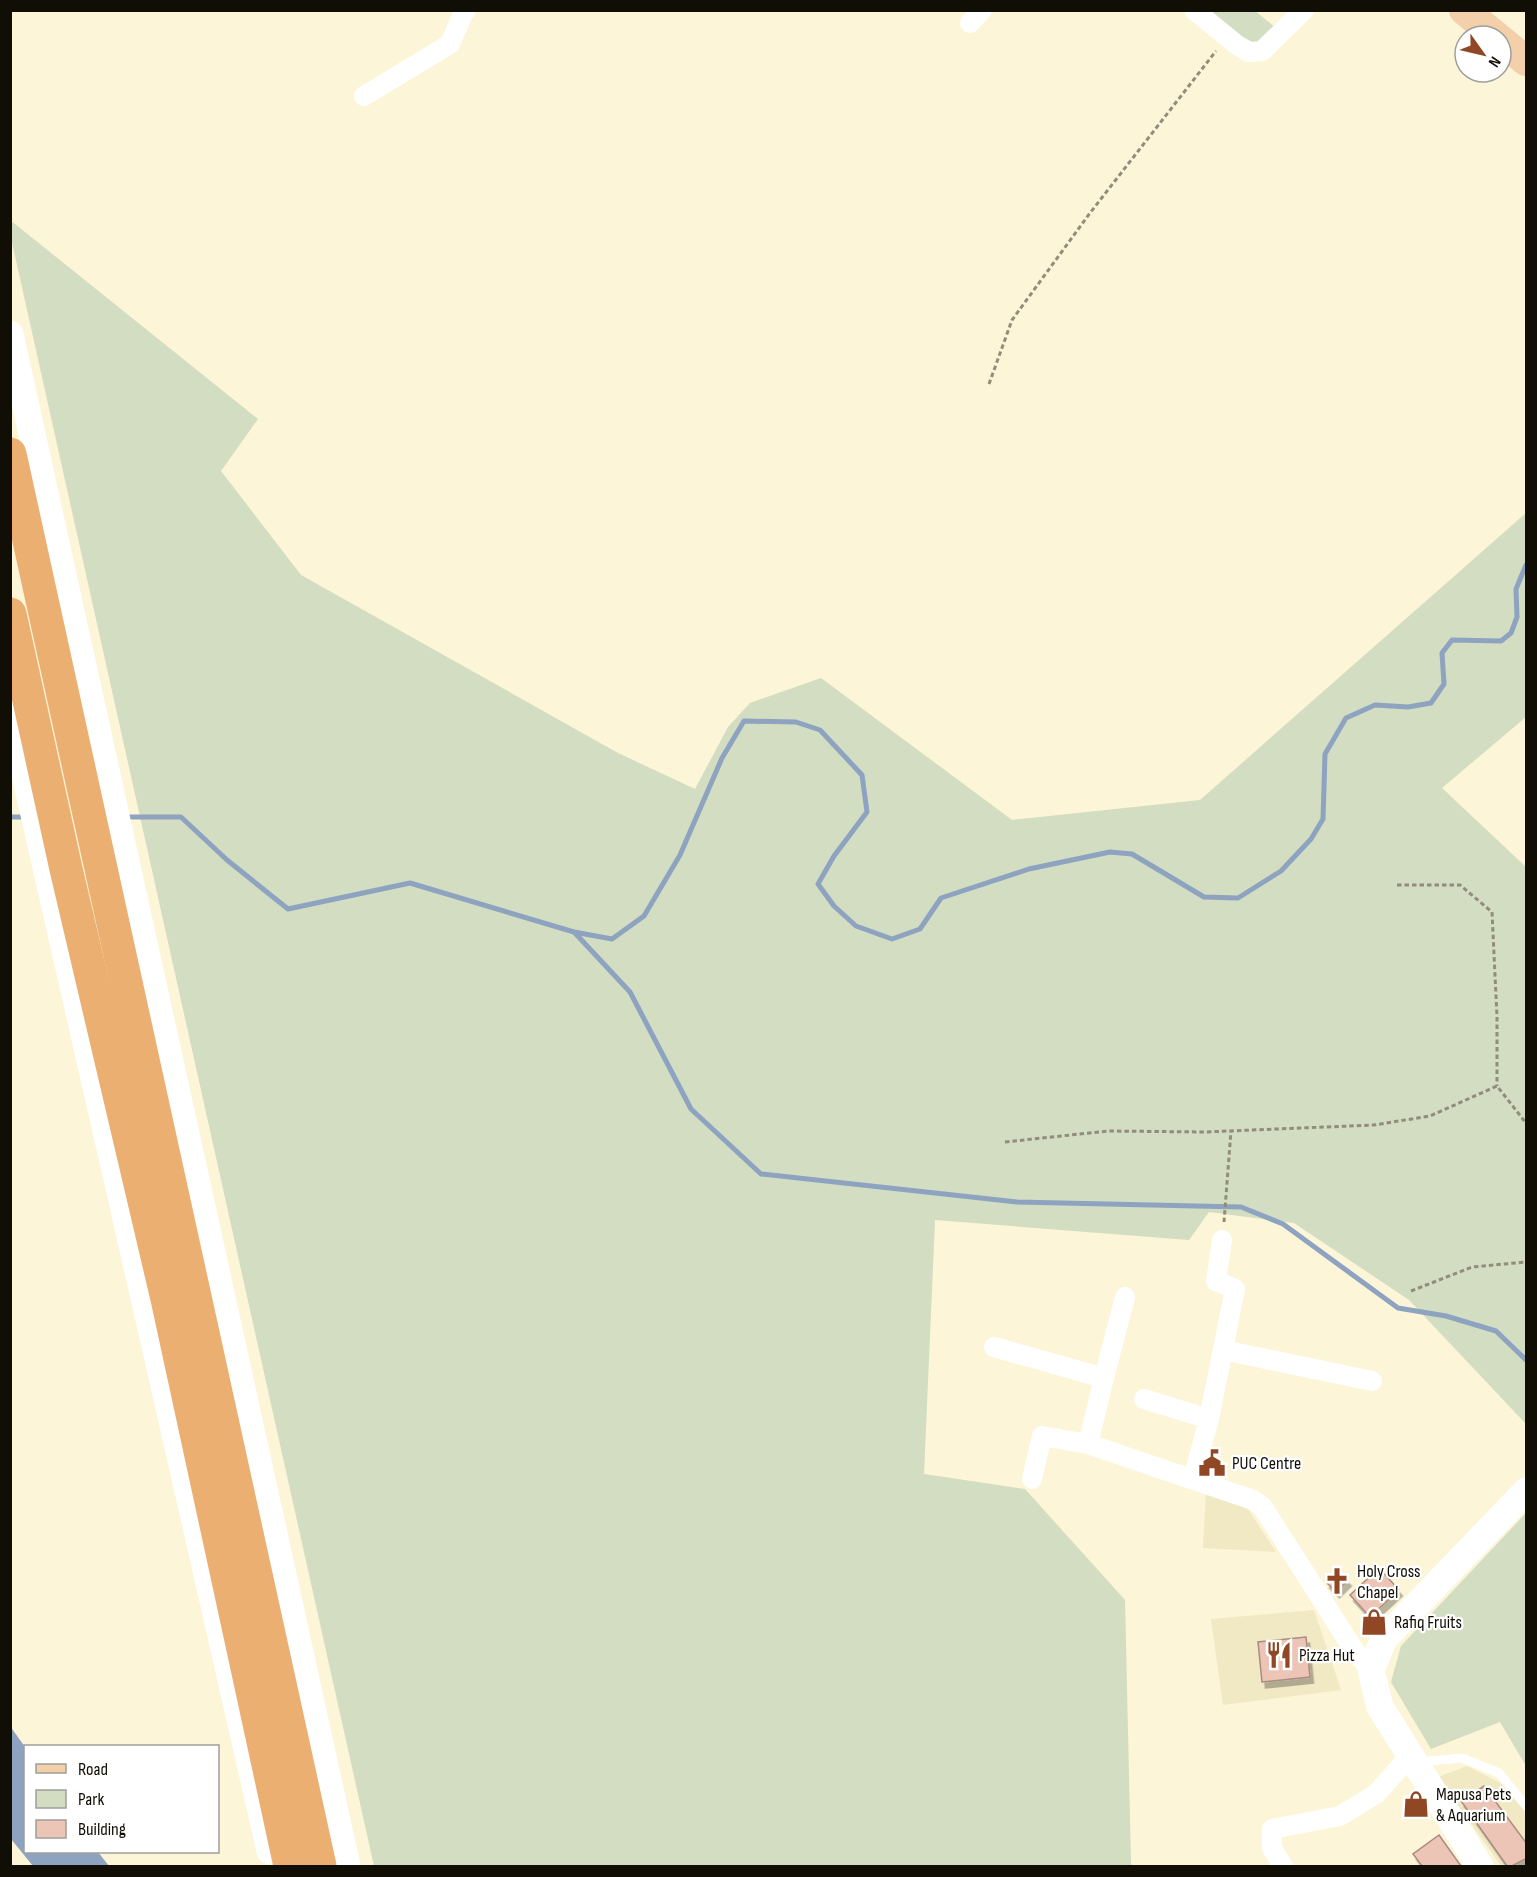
<svg xmlns="http://www.w3.org/2000/svg" width="1537" height="1877" font-family="'Sofia Sans Condensed',sans-serif">
<style>
.built{fill:#f0e9c4}
.green{fill:#d2ddc2}
.water{fill:#8da3c0}
.lines{fill:none;stroke-linecap:round;stroke-linejoin:round}
.stream{stroke:#8da3c0;stroke-width:5}
.building{fill:#ecc5b6;stroke:#aa8c81;stroke-width:1.5;filter:url(#shadow)}
.path{stroke:#928d79;stroke-width:3;stroke-dasharray:4.5 3;stroke-linecap:butt}
.lane{stroke:#fff;stroke-width:9}
.street{stroke:#fff;stroke-width:20}
.secondary{stroke:#fff;stroke-width:27}
.primary{stroke:#f3cfaa;stroke-width:30}
.highway{stroke:#ebaf72;stroke-width:33}
.labels{text-anchor:middle;dominant-baseline:central;stroke-width:4.5;stroke-linejoin:round;paint-order:stroke}
.poi-label{font-size:18px;fill:#100e05;stroke:#fff;text-anchor:start}
</style>
<defs>
<filter id="shadow"><feDropShadow dx="3.5" dy="6" stdDeviation="0" flood-color="#0004"/></filter>
</defs>
<rect width="100%" height="100%" fill="#fcf5d7"/>
<!-- built -->
<g class="built">
<path d="M 1206,1493 L 1246,1506 L 1276,1552 L 1203,1548 Z"/>
<path d="M 1314,1610 L 1341,1690 L 1223,1705 L 1211,1619 Z"/>
<path d="M 1467,1766 L 1504,1785 L 1526,1813 L 1526,1866 L 1501,1866 L 1438,1777 Z"/>
</g>
<!-- green -->
<g class="green">
<path d="M 1211,11 L 1255,11 L 1276,28 L 1256,48 Z"/>
<path d="M 10,220 L 258,419 L 221,471 L 301,575 L 618,753 L 695,789 L 728,727 L 750,703 L 821,678 L 1012,820 L 1200,800 L 1526,513 L 1526,717 L 1442,788 L 1526,867 L 1526,1424 L 1409,1300 L 1294,1223 L 1209,1212 L 1189,1240 L 935,1220 L 924,1474 L 1025,1489 L 1125,1600 L 1131,1863 L 1132,1866 L 374,1866 L 11,238 Z"/>
<path d="M 1526,1513 L 1526,1766 L 1500,1722 L 1431,1749 L 1391,1682 L 1401,1646 Z"/>
</g>
<!-- water -->
<path class="water" d="M 10,1726 L 25,1747 L 26,1852 L 98,1852 L 109,1866 L 33,1866 L 11,1839 Z"/>
<g class="lines">
<!-- stream -->
<g class="stream">
<path d="M 10,817 L 28,817"/>
<path d="M 124,817 L 181,817 L 227,860 L 288,909 L 410,883 L 574,932 L 612,939 L 644,916 L 680,855 L 722,758 L 744,721 L 796,722 L 820,730 L 862,775 L 867,812 L 834,856 L 818,884 L 834,906 L 856,926 L 892,939 L 920,929 L 941,898 L 1029,869 L 1110,852 L 1132,854 L 1204,897 L 1238,898 L 1281,871 L 1311,839 L 1323,819 L 1325,754 L 1346,718 L 1375,705 L 1408,707 L 1431,703 L 1444,684 L 1442,653 L 1452,640 L 1501,641 L 1511,633 L 1517,617 L 1516,589 L 1526,565"/>
<path d="M 575,933 L 630,992 L 691,1109 L 761,1174 L 1017,1202 L 1241,1207 L 1283,1224 L 1398,1308 L 1446,1316 L 1496,1331 L 1526,1360"/>
</g>
</g>
<!-- building -->
<g class="building">
<path d="M 1379,1568 L 1399,1590 L 1370,1617 L 1350,1595 Z"/>
<path d="M 1337,1570 L 1348,1580 L 1336,1592 L 1326,1582 Z"/>
<path d="M 1306,1637 L 1310,1677 L 1262,1682 L 1258,1642 Z"/>
<path d="M 1484,1786 L 1527,1844 L 1527,1858 L 1512,1866 L 1507,1866 L 1461,1801 Z"/>
<path d="M 1439,1835 L 1461,1866 L 1422,1866 L 1413,1854 Z"/>
</g>
<g class="lines">
<!-- path -->
<g class="path">
<path d="M 989,384 L 1012,320 L 1090,213 L 1216,51"/>
<path d="M 1397,885 L 1460,885 L 1492,912 L 1497,1017 L 1497,1086"/>
<path d="M 1005,1142 L 1108,1131 L 1204,1132 L 1374,1125 L 1430,1116 L 1497,1086 L 1526,1123"/>
<path d="M 1224,1222 L 1231,1131"/>
<path d="M 1411,1291 L 1472,1267 L 1526,1262"/>
</g>
<!-- lane -->
<path class="lane" d="M 1419,1762 L 1462,1758 L 1499,1773 L 1526,1806"/>
<!-- street -->
<g class="street">
<path d="M 1194,10 L 1237,45 L 1249,52 L 1262,51 L 1304,10"/>
<path d="M 970,23 L 982,10"/>
<path d="M 364,96 L 450,44 L 462,16 L 466,10"/>
<path d="M 994,1347 L 1104,1378 L 1088,1444"/>
<path d="M 1223,1350 L 1372,1381"/>
<path d="M 1104,1378 L 1125,1297"/>
<path d="M 1144,1399 L 1209,1419"/>
<path d="M 1032,1479 L 1042,1436 L 1088,1444 L 1253,1500 L 1262,1506 L 1354,1650 L 1371,1670"/>
<path d="M 1193,1479 L 1209,1419 L 1235,1289 L 1216,1281 L 1222,1240"/>
<path d="M 1283,1866 L 1272,1848 L 1272,1829 L 1340,1816 L 1376,1794 L 1410,1756"/>
</g>
<!-- secondary -->
<g class="secondary">
<path d="M 10,334 L 347,1866"/>
<path d="M 10,709 L 270,1851"/>
<path d="M 1480,1866 L 1380,1707 L 1371,1670 L 1384,1639 L 1526,1491"/>
</g>
<!-- primary -->
<g class="primary">
<path d="M 1464,10 L 1496,36"/>
<path d="M 1501,40 L 1526,61"/>
</g>
<!-- highway -->
<g class="highway">
<path d="M 10,454 L 320,1866"/>
<path d="M 10,614 L 66,869 L 167,1299 L 290,1866"/>
</g>
</g>
<!-- icons -->
<defs>
<symbol id="civic-bare" viewBox="-9 -9 18 18"><path d="M-.6-6.5H3V-4.5H.6V-3L4-1V1h2V6H-6V1h2V-1L-.6-3ZM-1.2 2.5V6h2.4V2.5Z" fill="#8f4823" stroke="#fff" stroke-width="2.5" paint-order="stroke"/></symbol>
<symbol id="church-bare" viewBox="-9 -9 18 18"><path d="M-1.2-6h2.4v3.5h3.3v2.4h-3.3V6h-2.4V-.1h-3.3v-2.4h3.3Z" fill="#8f4823" stroke="#fff" stroke-width="2.5" paint-order="stroke"/></symbol>
<symbol id="shop-bare" viewBox="-9 -9 18 18"><path d="M-5-2.5h2.3a2.7 3.5 0 0 1 5.4 0H5L5.5 6h-11ZM-1.5-2.5h3a1.5 2.3 0 0 0-3 0Z" fill="#8f4823" stroke="#fff" stroke-width="2.5" paint-order="stroke"/></symbol>
<symbol id="restaurant-bare" viewBox="-9 -9 18 18"><path d="M-5-6h1v4h1v-4h1v4h1v-4h1v5L-1.5 .5V6h-2V.5L-5-1ZM5-6V6H3V1.5H1.5Q1.5-4 5-6Z" fill="#8f4823" stroke="#fff" stroke-width="2.5" paint-order="stroke"/></symbol>
</defs>
<g fill-rule="evenodd">
<use href="#civic-bare" x="1193" y="1444" width="38" height="38"/>
<use href="#church-bare" x="1318" y="1562" width="38" height="38"/>
<use href="#shop-bare" x="1355" y="1603" width="38" height="38"/>
<use href="#restaurant-bare" x="1260" y="1636" width="38" height="38"/>
<use href="#shop-bare" x="1397" y="1785" width="38" height="38"/>
</g>
<g class="labels">
<!-- poi labels -->
<g class="poi-label">
<text x="1232" y="1463">PUC Centre</text>
<text x="1357" y="1571">Holy Cross<tspan x="1357" dy="21">Chapel</tspan></text>
<text x="1394" y="1622">Rafiq Fruits</text>
<text x="1299" y="1655">Pizza Hut</text>
<text x="1436" y="1794">Mapusa Pets<tspan x="1436" dy="21">&amp; Aquarium</tspan></text>
</g>
</g>
<!-- border -->
<rect width="1537" height="1877" fill="none" stroke="#100e05" stroke-width="24"/>
<!-- legend -->
<rect x="24" y="1745" width="195" height="108" fill="#ffffff" stroke="#9f9f9b" stroke-width="1.5"/>
<rect x="36" y="1764" width="30" height="9" fill="#f3cfaa" stroke="#9f9f9b" stroke-width="1.5"/>
<text x="78" y="1775" font-size="18" fill="#100e05">Road</text>
<rect x="36" y="1790" width="30" height="18" fill="#d2ddc2" stroke="#9f9f9b" stroke-width="1.5"/>
<text x="78" y="1805" font-size="18" fill="#100e05">Park</text>
<rect x="36" y="1820" width="30" height="18" fill="#ecc5b6" stroke="#9f9f9b" stroke-width="1.5"/>
<text x="78" y="1835" font-size="18" fill="#100e05">Building</text>
<!-- north arrow -->
<g transform="translate(1483 54) rotate(124)"><circle r="28" fill="#ffffff" stroke="#9f9f9b" stroke-width="1.5"/>
<path d="M0-4.5L10 22L0 15L-10 22Z" fill="#8f4823"/>
<text y="-9" font-size="16" font-weight="bold" text-anchor="middle" fill="#100e05">N</text>
</g>
</svg>
